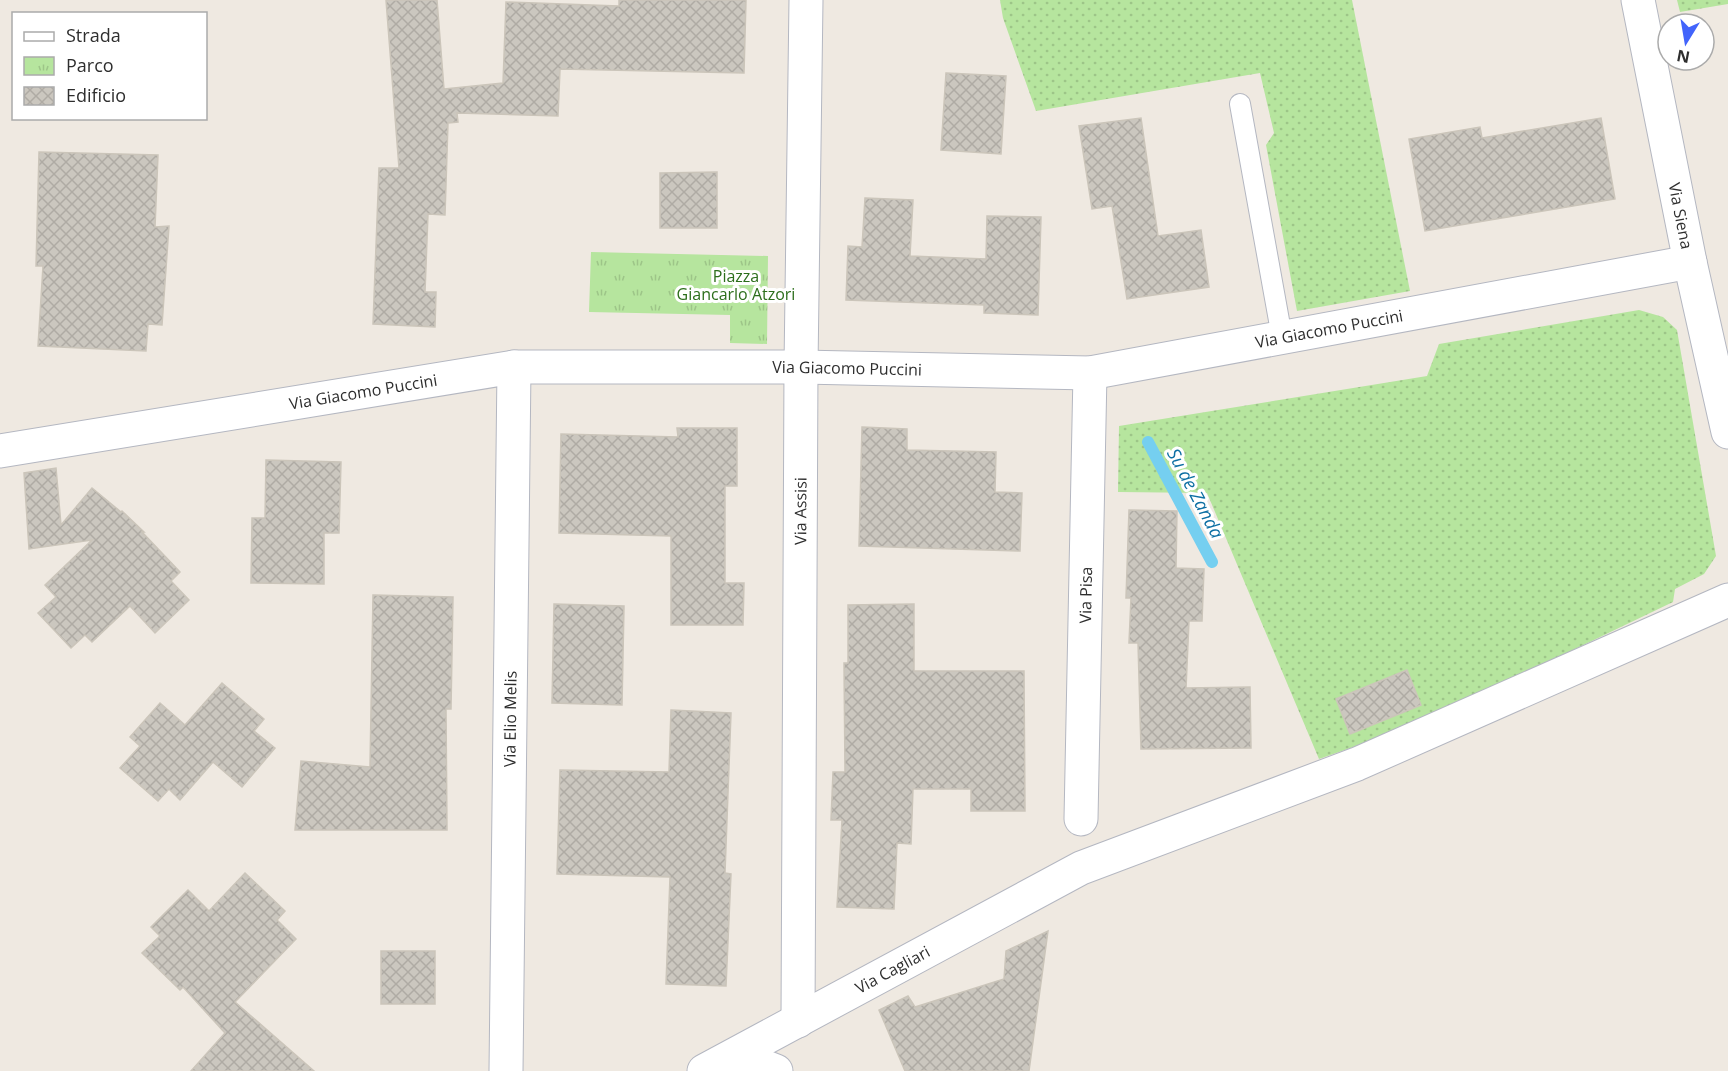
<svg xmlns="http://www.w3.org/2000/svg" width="1728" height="1071" font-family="'Open Sans',sans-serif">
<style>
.grass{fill:url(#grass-dots)}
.park{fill:url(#park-tufts)}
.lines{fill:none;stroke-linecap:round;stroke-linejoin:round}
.stream{stroke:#75cff0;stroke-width:12}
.building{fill:url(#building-cross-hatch);stroke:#cbc5ba;stroke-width:1.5}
.lane-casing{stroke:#b4b7c1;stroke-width:22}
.street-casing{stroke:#b4b7c1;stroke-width:35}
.lane{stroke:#fff;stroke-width:20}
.street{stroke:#fff;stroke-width:33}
.labels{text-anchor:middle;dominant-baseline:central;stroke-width:6;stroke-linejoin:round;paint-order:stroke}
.street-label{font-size:16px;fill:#2e2e2e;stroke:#fff}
.park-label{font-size:16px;fill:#2c6e1b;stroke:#fff}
.water-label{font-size:18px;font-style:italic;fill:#0d6fa3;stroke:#fff}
</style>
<defs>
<pattern id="grass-dots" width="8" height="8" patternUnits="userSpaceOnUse" patternTransform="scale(1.5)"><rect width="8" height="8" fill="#b6e59e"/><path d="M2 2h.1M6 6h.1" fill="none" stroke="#9dc588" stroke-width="1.8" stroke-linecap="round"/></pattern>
<pattern id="park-tufts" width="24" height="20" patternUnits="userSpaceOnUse" patternTransform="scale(1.5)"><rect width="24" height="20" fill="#b6e59e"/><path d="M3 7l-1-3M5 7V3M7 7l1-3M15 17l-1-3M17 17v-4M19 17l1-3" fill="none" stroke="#9dc588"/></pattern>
<pattern id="building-cross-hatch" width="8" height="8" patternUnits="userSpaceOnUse" patternTransform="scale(1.5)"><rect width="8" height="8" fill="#cbc7bf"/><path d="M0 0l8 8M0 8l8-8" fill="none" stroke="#afaba4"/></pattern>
</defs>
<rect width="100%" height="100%" fill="#efe9e1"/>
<!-- grass -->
<g class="grass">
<path d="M 1000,0 L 1352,0 L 1410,291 L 1297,311 L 1266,145 L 1274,133 L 1260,73 L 1036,111 L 1003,18 Z"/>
<path d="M 1677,0 L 1728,0 L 1728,4 L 1680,12 Z"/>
<path d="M 1639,310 L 1663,317 L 1677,330 L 1716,556 L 1704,574 L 1675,589 L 1673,602 L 1419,724 L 1319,759 L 1207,493 L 1118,492 L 1119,426 L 1427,376 L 1439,344 Z"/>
</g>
<!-- park -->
<path class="park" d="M 591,252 L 768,256 L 767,344 L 730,343 L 730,315 L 589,312 Z"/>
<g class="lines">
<!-- stream -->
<path class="stream" d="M 1148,442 L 1212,562"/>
</g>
<!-- building -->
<g class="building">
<path d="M 386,0 L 437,0 L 444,89 L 503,83 L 506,2 L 619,6 L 619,0 L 746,0 L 744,73 L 560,69 L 558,116 L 457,113 L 458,122 L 448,123 L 445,215 L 428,214 L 425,292 L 436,292 L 435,327 L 373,324 L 379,168 L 399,168 Z"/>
<path d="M 946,73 L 1006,76 L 1001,154 L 941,150 Z"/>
<path d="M 1141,118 L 1158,236 L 1201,230 L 1209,287 L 1127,299 L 1112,206 L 1092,209 L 1079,126 Z"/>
<path d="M 1601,118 L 1615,199 L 1425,231 L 1409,139 L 1480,127 L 1482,138 Z"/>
<path d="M 39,152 L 158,155 L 155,227 L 169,226 L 162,325 L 148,324 L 146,351 L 38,346 L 43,266 L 36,266 Z"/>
<path d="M 717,172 L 717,228 L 660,228 L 660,173 Z"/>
<path d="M 865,198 L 913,200 L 910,256 L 986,259 L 987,216 L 1041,217 L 1038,315 L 984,313 L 984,305 L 846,300 L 848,246 L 862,247 Z"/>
<path d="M 862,427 L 907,429 L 907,450 L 996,452 L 995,492 L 1022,493 L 1020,551 L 859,546 Z"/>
<path d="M 677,428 L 737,428 L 737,486 L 725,486 L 725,583 L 744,583 L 743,625 L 671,625 L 671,536 L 559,533 L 561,434 L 678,437 Z"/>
<path d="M 266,460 L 341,462 L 339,533 L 324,533 L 324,584 L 251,583 L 252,518 L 265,518 Z"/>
<path d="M 56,468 L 61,525 L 92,488 L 121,512 L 122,511 L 144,532 L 142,532 L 180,572 L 171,581 L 189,600 L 155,633 L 130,606 L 92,642 L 85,635 L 71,648 L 38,613 L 56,597 L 45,585 L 92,540 L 29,549 L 24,473 Z"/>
<path d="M 1129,510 L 1177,511 L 1176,568 L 1204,569 L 1202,621 L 1189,621 L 1186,688 L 1250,687 L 1251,748 L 1141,749 L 1138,643 L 1129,643 L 1131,598 L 1126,598 Z"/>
<path d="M 373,595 L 453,597 L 451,709 L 446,709 L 447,830 L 295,830 L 301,761 L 370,767 Z"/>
<path d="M 554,604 L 624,606 L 622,705 L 552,703 Z"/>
<path d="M 914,604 L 914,671 L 1024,671 L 1025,811 L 971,811 L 971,789 L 913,789 L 911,844 L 897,843 L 894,909 L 837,907 L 842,820 L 831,820 L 833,772 L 845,772 L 844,663 L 848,663 L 848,605 Z"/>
<path d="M 1407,670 L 1421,705 L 1350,734 L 1336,699 Z"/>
<path d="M 222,683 L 264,719 L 254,731 L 275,748 L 242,787 L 213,762 L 180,800 L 169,789 L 158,801 L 120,768 L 140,746 L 130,737 L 160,703 L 185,725 Z"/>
<path d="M 671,710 L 731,713 L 725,873 L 731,874 L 726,986 L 666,984 L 670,877 L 557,874 L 560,770 L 669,772 Z"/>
<path d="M 245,873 L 285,911 L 277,920 L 296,939 L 235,1002 L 314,1071 L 191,1071 L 225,1033 L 183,987 L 180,990 L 142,953 L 160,936 L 151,927 L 188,890 L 209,911 Z"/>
<path d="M 1048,931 L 1029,1071 L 905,1071 L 879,1010 L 908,996 L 915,1007 L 1004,979 L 1006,951 Z"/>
<rect x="381" y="951" width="54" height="53"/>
</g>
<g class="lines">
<defs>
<path id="lane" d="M 1240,104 L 1282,337"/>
<g id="street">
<path id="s1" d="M 1638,0 L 1690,262 L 1728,432"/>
<path id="s2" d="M 0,451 L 514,367 L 801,367 L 1090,373 L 1690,262"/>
<path id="s3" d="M 1081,819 L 1090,373"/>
<path id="s4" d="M 798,1021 L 801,367 L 806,0"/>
<path d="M 736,1055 L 776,1071"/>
<path id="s5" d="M 506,1071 L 514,367"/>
<path id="s6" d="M 704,1071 L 1081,868 L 1357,764 L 1728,600"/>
</g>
</defs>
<!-- lane casing -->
<use href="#lane" class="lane-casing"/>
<!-- street casing -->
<use href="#street" class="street-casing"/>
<!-- lane -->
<use href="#lane" class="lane"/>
<!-- street -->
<use href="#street" class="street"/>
</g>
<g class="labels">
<!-- street labels -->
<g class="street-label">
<text stroke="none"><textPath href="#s1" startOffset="220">Via Siena</textPath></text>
<text stroke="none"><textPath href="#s2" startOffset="1340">Via Giacomo Puccini</textPath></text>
<text stroke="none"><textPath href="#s2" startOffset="854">Via Giacomo Puccini</textPath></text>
<text stroke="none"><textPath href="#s2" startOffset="368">Via Giacomo Puccini</textPath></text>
<text stroke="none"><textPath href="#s4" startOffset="510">Via Assisi</textPath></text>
<text stroke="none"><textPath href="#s3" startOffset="224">Via Pisa</textPath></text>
<text stroke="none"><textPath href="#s5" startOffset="352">Via Elio Melis</textPath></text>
<text stroke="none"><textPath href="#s6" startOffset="214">Via Cagliari</textPath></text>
</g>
<!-- park labels -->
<g class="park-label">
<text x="736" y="276">Piazza<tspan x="736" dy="18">Giancarlo Atzori</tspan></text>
</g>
<!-- water labels -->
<g class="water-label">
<text transform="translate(1196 493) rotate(62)">Su de Zanda</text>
</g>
</g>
<!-- legend -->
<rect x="12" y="12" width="195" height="108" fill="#ffffff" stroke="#ababab" stroke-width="1.5"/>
<rect x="24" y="32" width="30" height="9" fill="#ffffff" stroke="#ababab" stroke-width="1.5"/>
<text x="66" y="42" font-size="18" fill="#2e2e2e">Strada</text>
<rect x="24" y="57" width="30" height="18" fill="url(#park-tufts)" stroke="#ababab" stroke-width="1.5"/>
<text x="66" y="72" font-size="18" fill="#2e2e2e">Parco</text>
<rect x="24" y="87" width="30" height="18" fill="url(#building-cross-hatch)" stroke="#ababab" stroke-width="1.5"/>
<text x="66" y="102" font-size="18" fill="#2e2e2e">Edificio</text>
<!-- north arrow -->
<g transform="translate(1686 42) rotate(191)"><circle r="28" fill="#ffffff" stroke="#ababab" stroke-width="1.5"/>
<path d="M0-4.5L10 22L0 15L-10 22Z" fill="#4264fb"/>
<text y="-9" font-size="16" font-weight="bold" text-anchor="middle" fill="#2e2e2e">N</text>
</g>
</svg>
